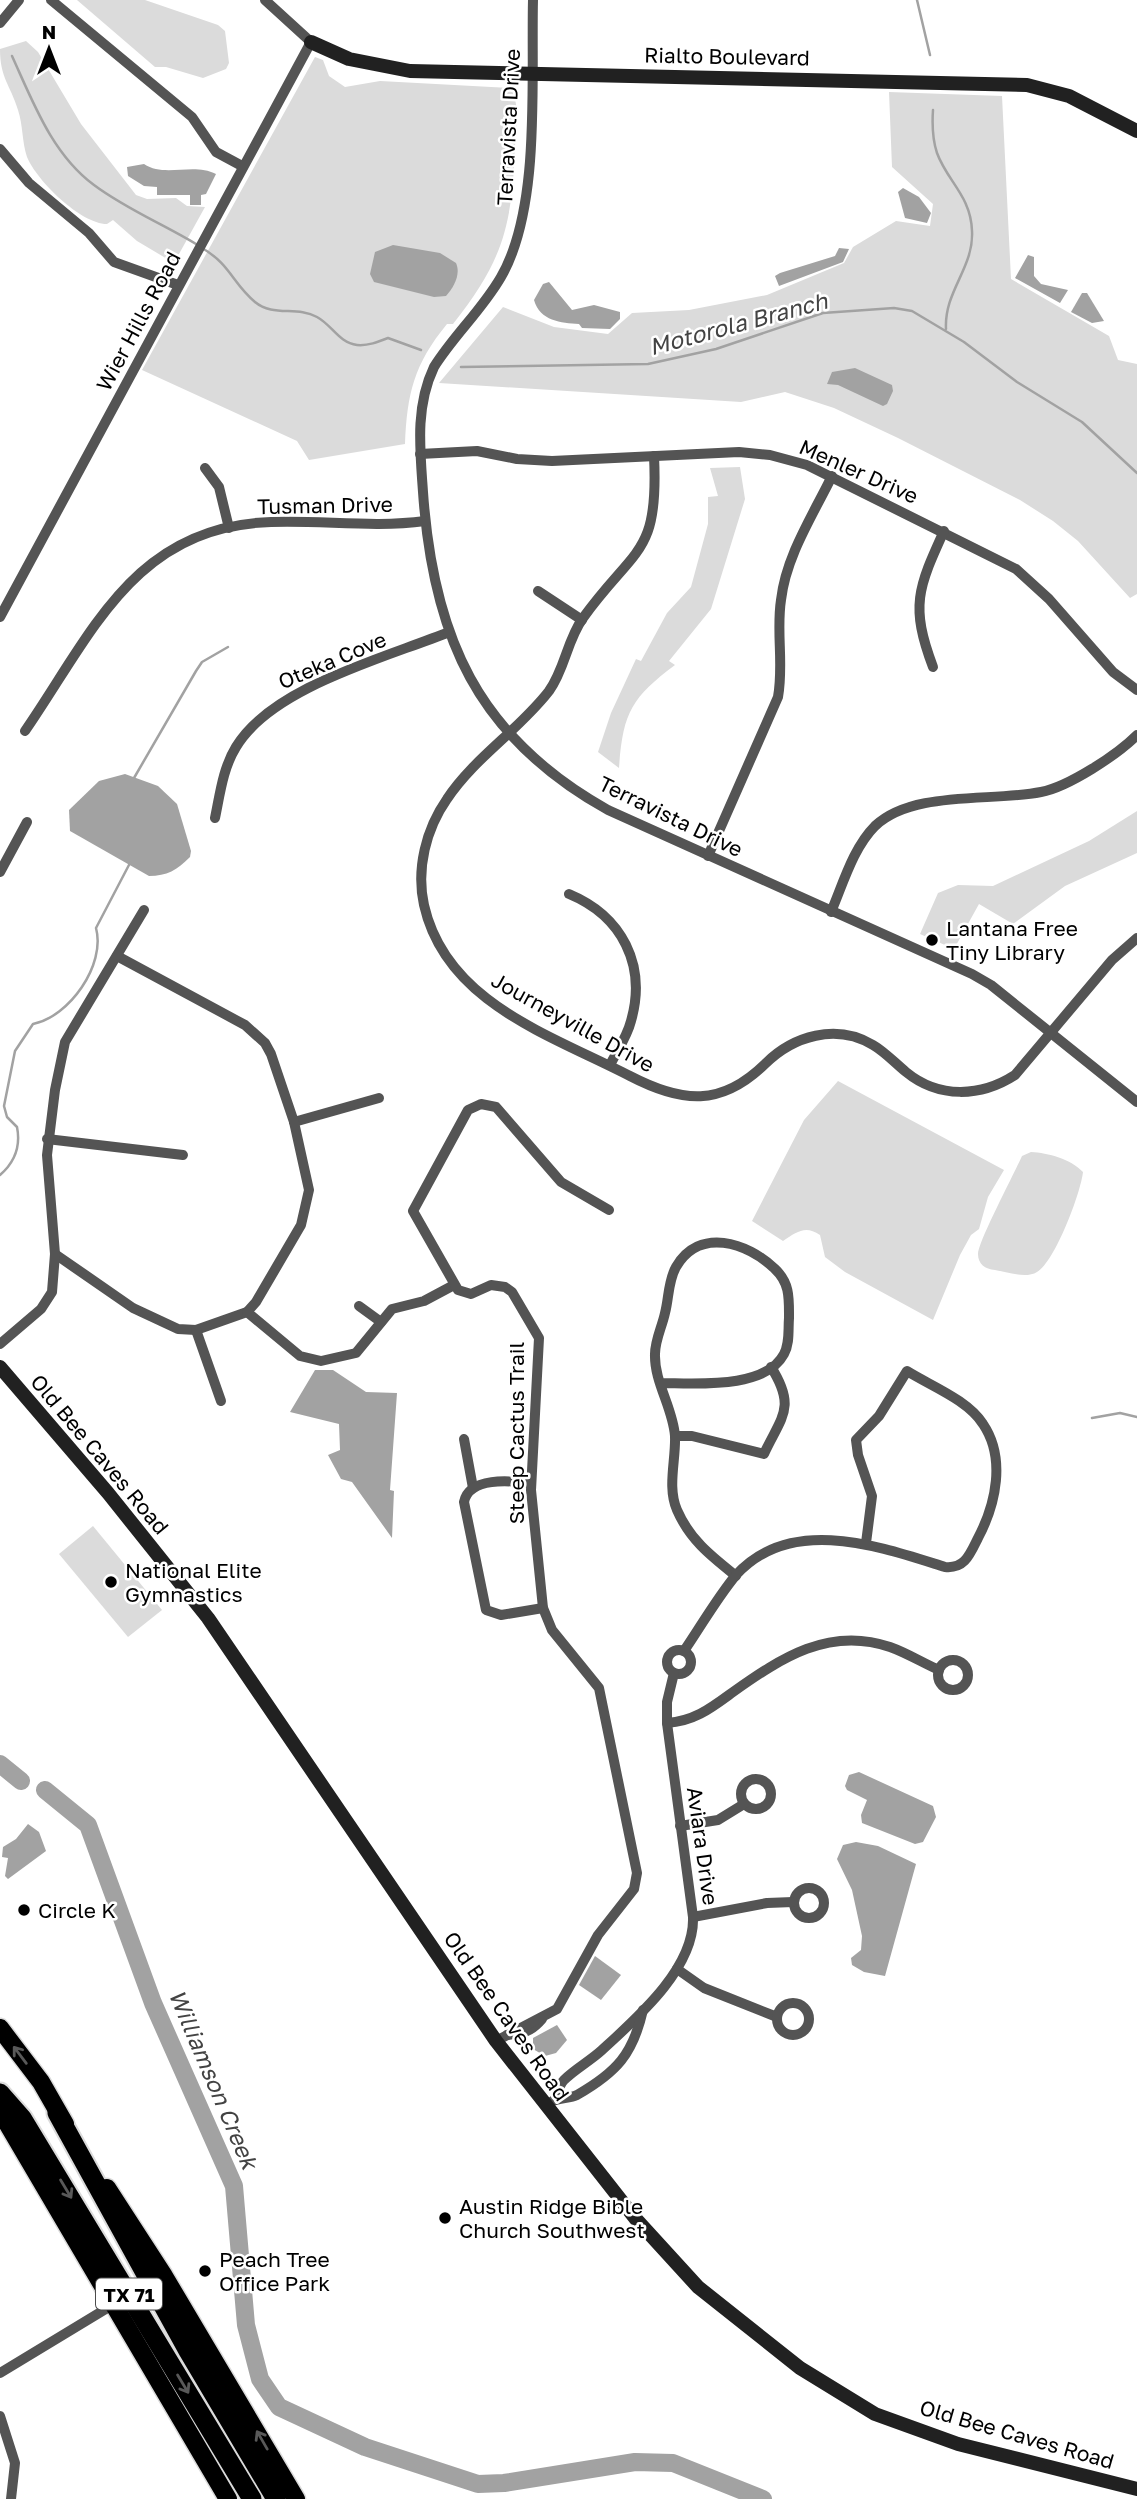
<svg xmlns="http://www.w3.org/2000/svg" width="1137" height="2499" font-family="'Golos Text',sans-serif">
<style>
.green{fill:#dbdbdb}
.water{fill:#a2a2a2}
.lines{fill:none;stroke-linecap:round;stroke-linejoin:round}
.stream{stroke:#a2a2a2;stroke-width:2.5}
.river{stroke:#a2a2a2;stroke-width:18}
.primary-casing{stroke:#dbdbdb;stroke-width:21}
.highway-casing{stroke:#dbdbdb;stroke-width:23}
.street{stroke:#545454;stroke-width:10}
.secondary{stroke:#212121;stroke-width:14}
.primary{stroke:#000;stroke-width:18}
.highway{stroke:#000;stroke-width:19}
.oneway{stroke:#595959}
.poi-dot{fill:#000;stroke:#fff;stroke-width:2.5}
.labels{text-anchor:middle;dominant-baseline:central;stroke-width:5;stroke-linejoin:round;paint-order:stroke}
.shield{fill:#fff;stroke:#4c4c4c;stroke-width:2}
.shield-label{font-size:19px;font-weight:bold;fill:#000}
.street-label{font-size:21px;fill:#000;stroke:#fff}
.poi-label{font-size:21px;fill:#000;stroke:#fff;text-anchor:start}
.water-label{font-size:23px;font-style:italic;fill:#434343;stroke:#fff}
</style>
<rect width="100%" height="100%" fill="#fff"/>
<!-- green -->
<g class="green">
<path d="M 77,0 L 145,0 L 218,25 L 225,31 L 229,63 L 226,69 L 203,78 L 166,67 L 155,67 Z"/>
<path d="M 26,41 L 38,52 L 81,124 L 136,195 L 147,199 L 176,198 L 187,206 L 205,207 L 174,263 L 137,241 L 113,220 L 107,224 C 81,224 37,181 27,157 C 22,142 23,125 18,110 C 10,84 0,78 0,49 Z"/>
<path d="M 315,57 L 323,60 L 329,76 L 345,87 L 380,81 L 511,88 C 520,105 516,128 515,146 C 512,226 503,261 453,324 L 447,324 C 414,364 407,394 405,444 L 309,460 L 297,441 L 142,370 Z"/>
<path d="M 889,92 L 1002,96 L 1011,279 L 1109,336 L 1118,360 L 1137,364 L 1137,594 L 1130,598 L 1078,541 L 1053,521 L 1020,500 L 898,438 L 834,408 L 785,392 L 741,402 L 439,383 L 503,307 L 554,327 L 608,334 L 632,313 L 689,310 L 767,295 L 844,263 L 853,247 L 896,221 L 930,226 L 933,204 L 892,167 Z"/>
<path d="M 740,467 L 745,499 L 711,609 L 669,661 L 675,665 C 631,698 623,713 619,768 L 598,752 L 611,713 L 636,659 L 641,661 L 667,613 L 691,587 L 708,524 L 708,497 L 718,496 L 710,468 Z"/>
<path d="M 1137,811 L 1137,853 L 1065,886 L 1013,924 L 979,904 L 954,949 L 920,934 L 938,893 L 958,885 L 993,886 L 1089,841 Z"/>
<path d="M 838,1081 L 1004,1170 L 988,1197 L 979,1229 L 971,1235 L 960,1255 L 933,1320 L 845,1272 L 825,1257 L 820,1235 C 805,1225 797,1232 783,1241 L 752,1221 L 804,1120 Z"/>
<path d="M 1031,1152 C 1048,1153 1071,1159 1083,1172 C 1081,1192 1055,1262 1037,1272 C 1026,1279 1007,1272 995,1270 C 985,1269 978,1264 978,1254 C 978,1242 1014,1174 1022,1156 Z"/>
<path d="M 93,1526 L 162,1610 L 128,1637 L 59,1554 Z"/>
</g>
<!-- water -->
<g class="water">
<path d="M 144,164 C 165,178 193,162 216,174 L 206,194 L 201,195 L 201,205 L 190,205 L 190,195 L 157,195 L 157,187 L 144,186 L 128,176 L 127,167 Z"/>
<path d="M 903,188 L 919,197 L 931,213 L 927,223 L 905,218 L 898,192 Z"/>
<path d="M 393,245 L 440,253 L 456,263 C 461,274 454,287 446,296 L 434,297 L 374,282 L 370,274 L 375,252 Z"/>
<path d="M 839,248 L 849,249 L 843,262 L 779,286 L 775,276 L 780,273 L 835,256 Z"/>
<path d="M 1028,255 L 1034,257 L 1034,276 L 1041,284 L 1068,290 L 1060,303 L 1015,278 Z"/>
<path d="M 549,282 L 572,310 L 594,305 L 620,312 L 620,319 L 610,329 L 582,328 L 579,324 C 561,323 540,321 534,300 L 543,284 Z"/>
<path d="M 1082,293 L 1087,293 L 1104,321 L 1092,323 L 1071,312 Z"/>
<path d="M 855,368 L 892,385 L 893,391 L 887,404 L 883,406 L 838,385 L 827,384 L 832,372 Z"/>
<path d="M 125,774 L 158,786 L 177,804 L 191,851 L 190,857 C 177,870 167,876 149,876 L 70,831 L 69,810 L 99,781 Z"/>
<path d="M 315,1370 L 333,1370 L 366,1392 L 397,1393 L 390,1490 L 394,1491 L 392,1538 L 352,1482 L 341,1479 L 328,1455 L 340,1450 L 339,1424 L 290,1412 Z"/>
<path d="M 859,1772 L 933,1806 L 936,1817 L 923,1842 L 915,1844 L 862,1823 L 861,1815 L 867,1800 L 847,1790 L 845,1786 L 849,1775 Z"/>
<path d="M 28,1824 L 39,1832 L 46,1851 L 8,1879 L 5,1876 L 8,1858 L 2,1857 L 3,1847 L 16,1839 Z"/>
<path d="M 856,1842 L 878,1846 L 916,1864 L 885,1976 L 864,1972 L 852,1965 L 851,1958 L 861,1950 L 862,1936 L 852,1890 L 837,1859 L 843,1845 Z"/>
<path d="M 595,1956 L 621,1975 L 601,2000 L 579,1985 Z"/>
<path d="M 557,2025 L 567,2040 L 556,2053 L 545,2056 L 533,2049 L 533,2038 Z"/>
</g>
<g class="lines">
<!-- stream -->
<g class="stream">
<path d="M 917,0 L 930,55"/>
<path d="M 12,56 C 33,102 52,154 94,185 C 126,209 163,224 196,244"/>
<path d="M 933,110 C 932,125 932,138 937,153 C 947,181 971,196 972,231 C 974,268 944,291 946,329"/>
<path d="M 202,248 C 230,264 233,284 255,302 C 273,317 297,306 317,317 C 332,325 339,343 357,345 C 368,346 378,342 388,338 L 421,350"/>
<path d="M 461,367 L 648,364 L 716,349 L 823,313 L 894,308 L 912,311 L 964,342 L 1017,382 L 1082,422 L 1137,473"/>
<path d="M 134,778 L 196,671 L 202,662 L 228,647"/>
<path d="M 0,1175 C 15,1162 21,1147 17,1127 L 7,1117 L 4,1106 L 15,1051 L 33,1024 C 69,1017 106,965 96,928 L 130,863"/>
<path d="M 1092,1418 L 1120,1413 L 1137,1417"/>
</g>
<!-- river -->
<g class="river">
<path d="M 0,1764 L 21,1781"/>
<path d="M 45,1790 L 88,1825 L 153,2003 L 234,2186 L 246,2325 L 260,2379 L 279,2407 L 365,2447 L 478,2484 L 504,2483 L 635,2462 L 673,2463 L 763,2499"/>
</g>
<defs>
<g id="primary">
<path d="M 0,2028 L 41,2082 L 65,2124"/>
<path d="M 0,2111 L 228,2499"/>
<path d="M 107,2188 L 164,2276 L 296,2499"/>
</g>
<g id="highway">
<path d="M 0,2093 L 22,2118 L 252,2499"/>
<path d="M 57,2113 L 188,2351 L 276,2499"/>
</g>
</defs>
<!-- primary casing -->
<use href="#primary" class="primary-casing"/>
<!-- highway casing -->
<use href="#highway" class="highway-casing"/>
<!-- street -->
<g class="street">
<path d="M 51,0 L 192,117 L 216,152 L 242,166"/>
<path d="M 533,0 C 531,81 541,208 501,277 C 482,310 454,335 434,367 C 415,407 420,449 423,492 C 433,636 477,737 608,810 L 972,974 L 991,985 L 1137,1102"/>
<path d="M 0,23 L 19,0"/>
<path d="M 0,149 L 29,183 L 89,233 L 114,262 L 178,285"/>
<path d="M 420,454 L 477,451 L 517,459 L 552,461 L 739,452 L 770,455 L 807,465 L 1016,569 L 1049,599 L 1113,672 L 1137,690"/>
<path d="M 654,456 C 659,556 635,546 583,618 C 567,640 565,669 549,691 C 519,730 474,758 447,799 C 426,829 416,869 424,905 C 446,1003 551,1035 630,1076 C 682,1103 721,1107 765,1064 C 793,1036 836,1023 873,1045 C 885,1052 895,1063 906,1072 C 939,1099 981,1097 1015,1075 L 1112,960 L 1137,938"/>
<path d="M 205,468 L 219,487 L 229,528"/>
<path d="M 538,591 L 582,620"/>
<path d="M 0,617 L 311,42 L 265,0"/>
<path d="M 933,667 C 910,606 918,588 944,531"/>
<path d="M 25,731 C 92,634 134,526 271,522 C 323,520 373,528 425,521"/>
<path d="M 215,818 C 220,794 223,768 236,747 C 272,687 385,658 449,632"/>
<path d="M 708,856 L 778,697 C 784,664 776,632 781,600 C 786,556 813,515 832,476"/>
<path d="M 0,872 L 27,822"/>
<path d="M 569,894 C 622,916 647,965 631,1021 C 627,1037 617,1051 610,1065"/>
<path d="M 831,912 C 843,884 853,848 875,826 C 913,790 991,802 1041,792 C 1068,787 1117,755 1137,735"/>
<path d="M 294,1122 L 379,1098"/>
<path d="M 47,1139 L 183,1155"/>
<path d="M 55,1254 L 133,1308 L 178,1329 L 196,1330 L 247,1312 L 256,1302 L 301,1225 L 309,1190 L 294,1122 L 271,1054 L 265,1043 L 245,1025 L 117,956"/>
<path d="M 359,1306 L 381,1322"/>
<path d="M 247,1312 L 300,1356 L 321,1361 L 356,1353 L 392,1309 L 424,1301 L 454,1285"/>
<path d="M 196,1330 L 221,1401"/>
<path d="M 0,1344 L 41,1309 L 52,1292 L 55,1254 L 47,1155 L 55,1090 L 65,1042 L 144,910"/>
<path d="M 660,1383 C 694,1383 765,1390 784,1354 C 790,1343 788,1330 789,1318 C 789,1298 790,1283 775,1269 C 747,1242 699,1227 676,1267 C 668,1281 669,1298 665,1313 C 662,1327 655,1340 655,1354 C 654,1382 673,1408 675,1436 C 676,1460 667,1487 677,1510 C 690,1540 711,1556 736,1576"/>
<path d="M 675,1436 L 692,1436 L 764,1454 C 781,1417 797,1408 771,1367"/>
<path d="M 464,1439 L 473,1488"/>
<path d="M 531,1483 C 512,1481 469,1476 464,1502 L 486,1610 L 501,1615 L 543,1608"/>
<circle cx="679" cy="1662" r="12"/>
<path d="M 684,1651 C 701,1626 717,1598 736,1575 C 791,1514 881,1547 945,1567 C 965,1569 970,1554 978,1538 C 996,1504 1006,1458 983,1424 C 968,1400 931,1386 907,1371 L 879,1416 L 856,1440 L 858,1455 L 872,1496 L 866,1543"/>
<circle cx="953" cy="1675" r="15"/>
<path d="M 667,1723 C 695,1721 711,1708 733,1692 C 781,1658 829,1626 890,1647 C 907,1653 923,1663 939,1670"/>
<circle cx="756" cy="1794" r="15"/>
<path d="M 680,1826 L 718,1820 L 744,1804"/>
<circle cx="809" cy="1903" r="15"/>
<path d="M 693,1917 L 767,1903 L 793,1902"/>
<path d="M 677,1969 L 704,1988 L 777,2017"/>
<circle cx="793" cy="2019" r="16"/>
<path d="M 507,2035 C 524,2033 531,2032 542,2019"/>
<path d="M 496,2041 L 557,2009 L 598,1935 L 634,1889 L 637,1873 L 599,1688 L 552,1630 L 543,1608 L 531,1490 L 539,1338 L 512,1292 L 505,1287 L 491,1285 L 471,1294 L 458,1290 L 413,1211 L 468,1110 L 481,1104 L 496,1107 L 561,1182 L 609,1210"/>
<path d="M 555,2099 C 558,2093 559,2085 564,2080 C 575,2069 590,2061 602,2050 C 637,2018 695,1968 693,1917 L 667,1723 L 667,1702 L 674,1673"/>
<path d="M 551,2102 C 559,2097 569,2099 577,2095 C 617,2072 633,2054 643,2010"/>
<path d="M 0,2373 L 114,2304"/>
<path d="M 0,2416 L 15,2463 L 11,2499"/>
</g>
<!-- secondary -->
<g class="secondary">
<path d="M 311,42 L 349,59 L 410,71 L 1027,85 L 1069,96 L 1137,131"/>
<path d="M 0,1367 L 108,1493 L 208,1618 L 496,2041 L 635,2218 L 698,2287 L 800,2368 L 875,2414 L 958,2444 L 1137,2489"/>
</g>
<!-- primary -->
<use href="#primary" class="primary"/>
<!-- highway -->
<use href="#highway" class="highway"/>
</g>
<!-- one-way arrows -->
<defs><path id="oneway-shaft" d="M-6 0H5M1.5-3L5.5 0L1.5 3" fill="none" stroke-width="1.6" stroke-linecap="round" stroke-linejoin="round" transform="scale(1.75)"/></defs>
<g class="oneway">
<use href="#oneway-shaft" transform="translate(20 2055) rotate(-127)"/>
<use href="#oneway-shaft" transform="translate(66 2189) rotate(59)"/>
<use href="#oneway-shaft" transform="translate(183 2384) rotate(59)"/>
<use href="#oneway-shaft" transform="translate(262 2440) rotate(-120)"/>
</g>
<!-- markers -->
<g class="poi-dot">
<circle cx="932" cy="940" r="7"/>
<circle cx="111" cy="1582" r="7"/>
<circle cx="24" cy="1910" r="7"/>
<circle cx="445" cy="2218" r="7"/>
<circle cx="205" cy="2271" r="7"/>
</g>
<g class="labels">
<!-- shield labels -->
<rect class="shield" x="96" y="2278.5" width="66" height="31" rx="5"/>
<g class="shield-label">
<text x="129" y="2294">TX 71</text>
</g>
<!-- street labels -->
<g class="street-label">
<text transform="translate(727 56) rotate(1)">Rialto Boulevard</text>
<text transform="translate(508 127) rotate(-87)">Terravista Drive</text>
<text transform="translate(138 321) rotate(-62)">Wier Hills Road</text>
<text transform="translate(859 471) rotate(24)">Menler Drive</text>
<text transform="translate(325 505) rotate(-1)">Tusman Drive</text>
<text transform="translate(332 660) rotate(-23)">Oteka Cove</text>
<text transform="translate(671 816) rotate(26)">Terravista Drive</text>
<text transform="translate(573 1022) rotate(29)">Journeyville Drive</text>
<text transform="translate(516 1433) rotate(-90)">Steep Cactus Trail</text>
<text transform="translate(100 1454) rotate(50)">Old Bee Caves Road</text>
<text transform="translate(703 1846) rotate(82)">Aviara Drive</text>
<text transform="translate(507 2016) rotate(55)">Old Bee Caves Road</text>
<text transform="translate(1017 2434) rotate(16)">Old Bee Caves Road</text>
</g>
<!-- poi labels -->
<g class="poi-label">
<text x="946" y="928">Lantana Free<tspan x="946" dy="24">Tiny Library</tspan></text>
<text x="125" y="1570">National Elite<tspan x="125" dy="24">Gymnastics</tspan></text>
<text x="38" y="1910">Circle K</text>
<text x="459" y="2206">Austin Ridge Bible<tspan x="459" dy="24">Church Southwest</tspan></text>
<text x="219" y="2259">Peach Tree<tspan x="219" dy="24">Office Park</tspan></text>
</g>
<!-- water labels -->
<g class="water-label">
<text transform="translate(738 323) rotate(-15)">Motorola Branch</text>
<text transform="translate(214 2079) rotate(67)">Williamson Creek</text>
</g>
</g>
<!-- north arrow -->
<g transform="translate(49 49)" stroke="#ffffff" stroke-width="5" paint-order="stroke">
<path d="M0-5L12 26L0 18L-12 26Z" fill="#000000"/>
<text y="-10" font-size="19" font-weight="bold" text-anchor="middle" fill="#000000">N</text>
</g>
</svg>
